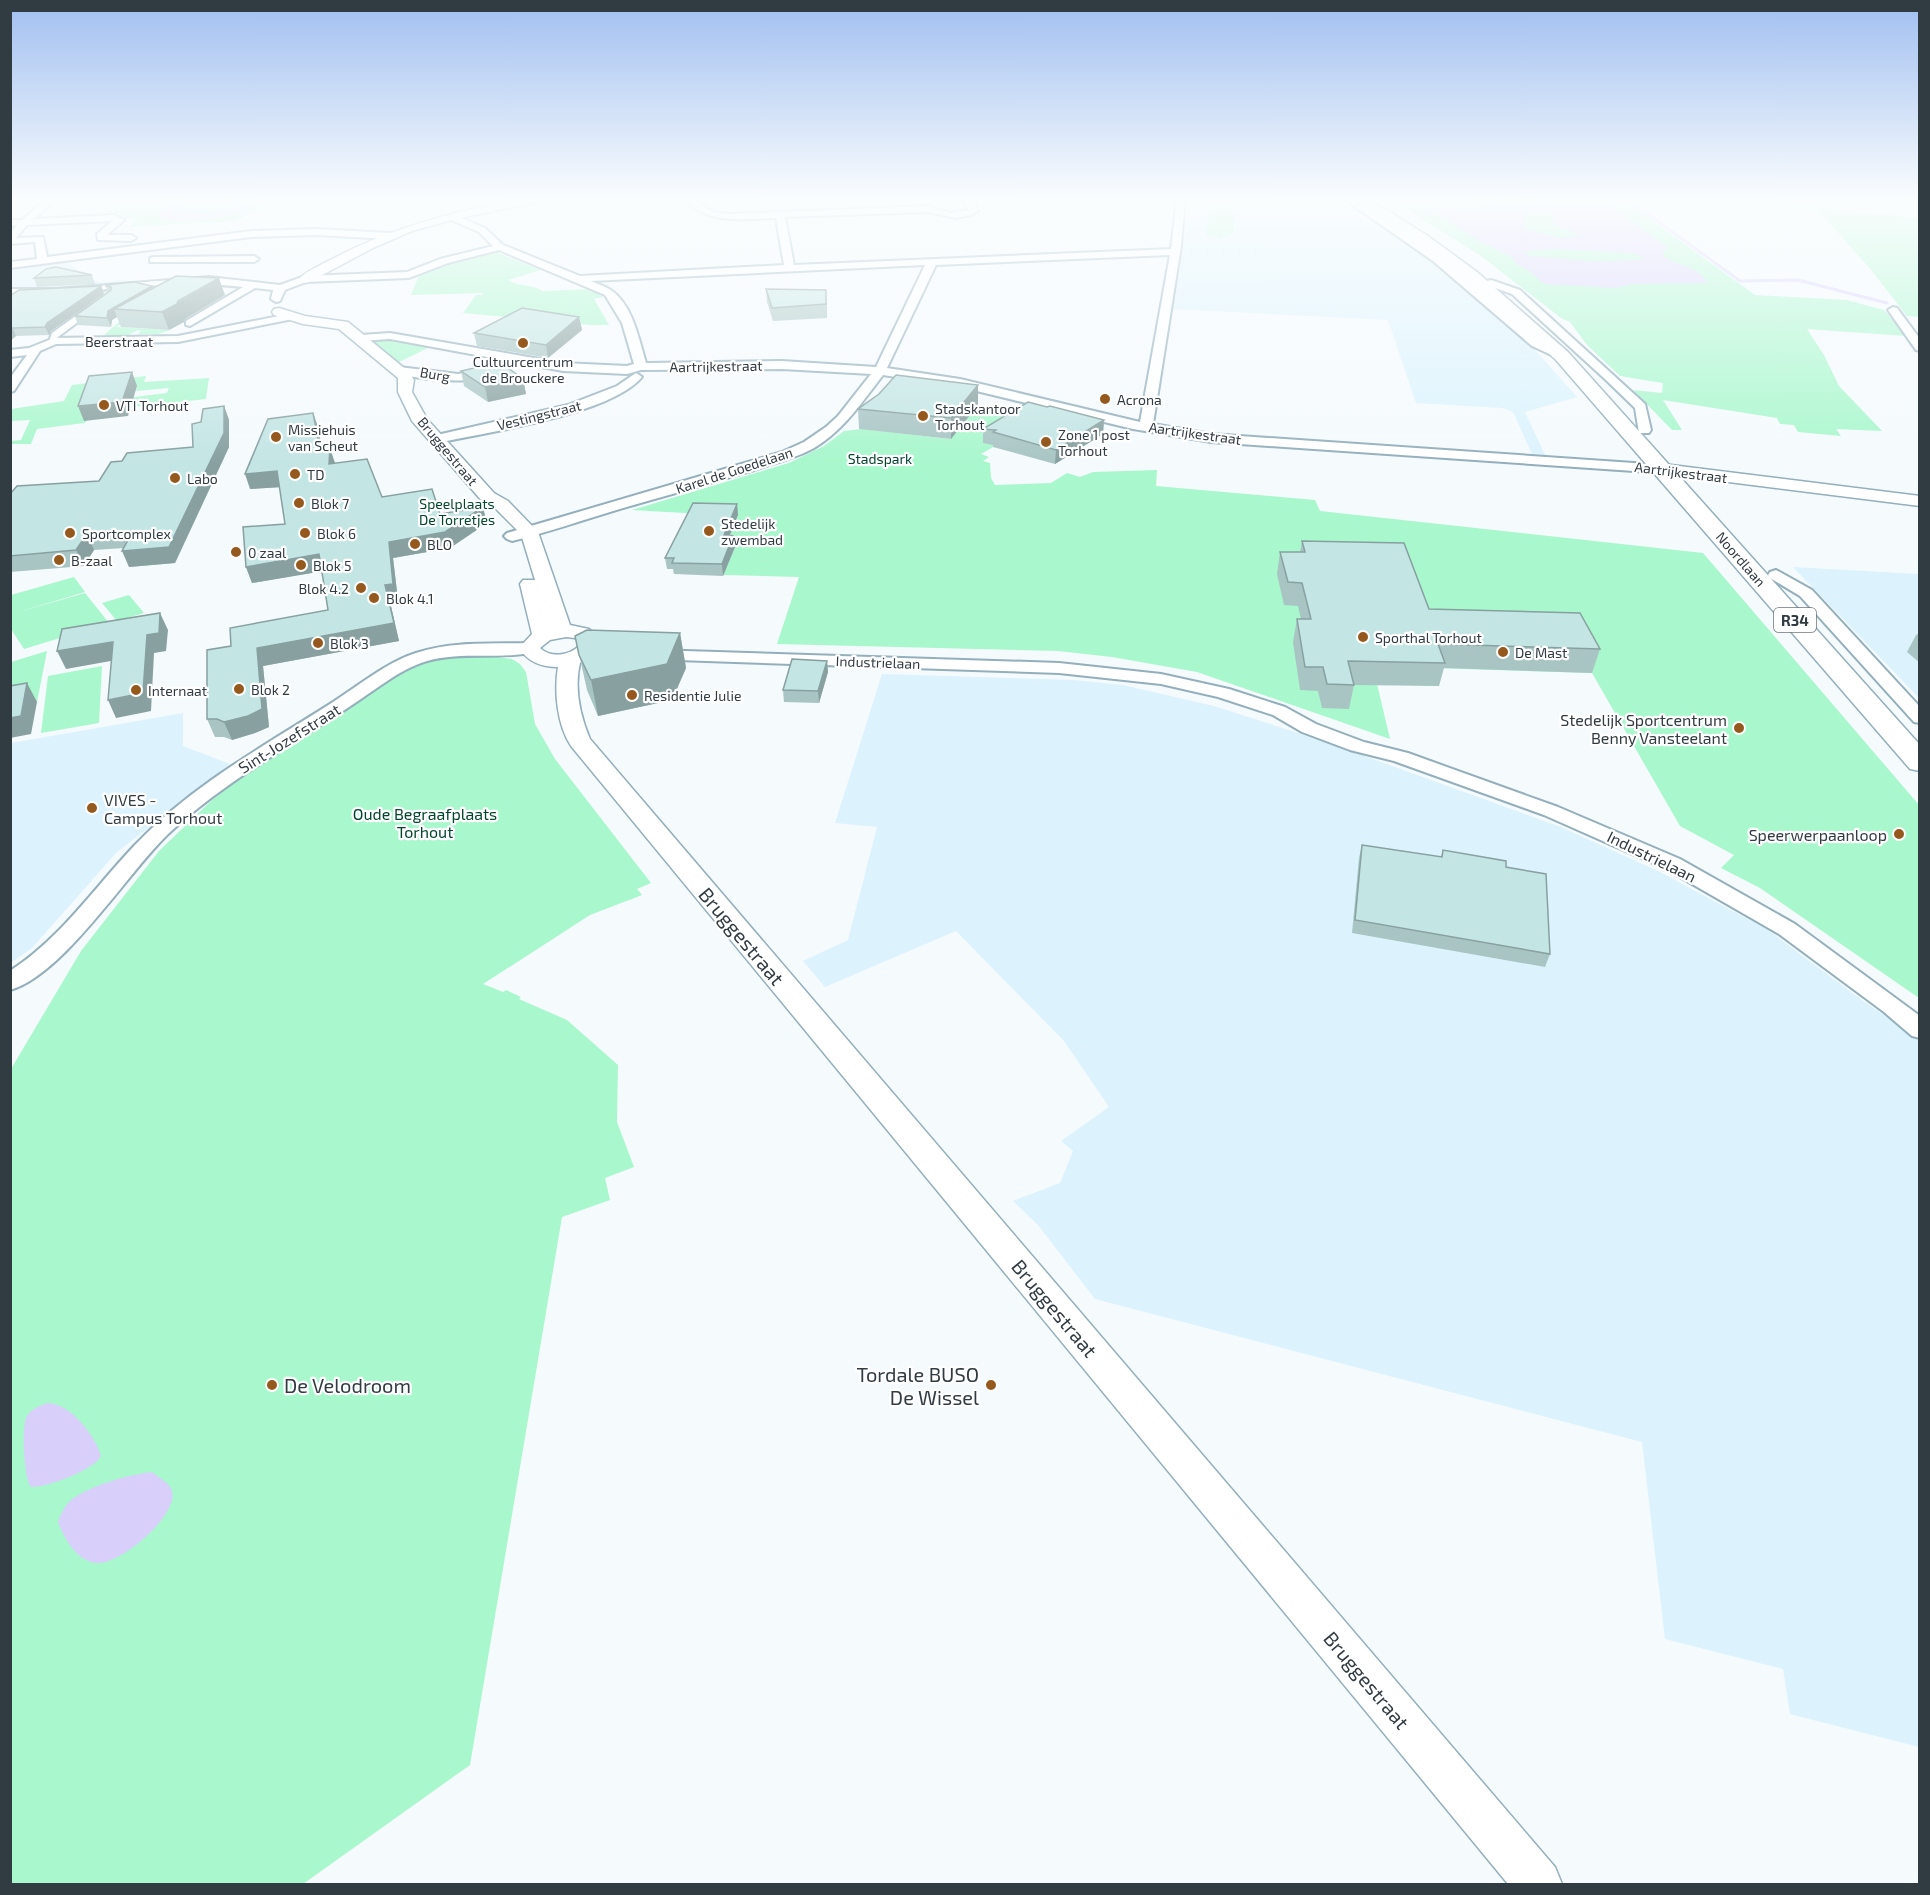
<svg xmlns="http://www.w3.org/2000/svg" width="1930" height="1895" font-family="'Exo 2',sans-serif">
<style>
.built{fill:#dcf3fd}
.green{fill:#a9f7cd}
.water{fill:#d8cffb;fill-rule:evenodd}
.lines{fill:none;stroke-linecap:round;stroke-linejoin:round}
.stream{stroke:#d8cffb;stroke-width:3}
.pedestrian-casing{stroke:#93afbc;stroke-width:4}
.minor-casing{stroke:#93afbc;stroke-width:4}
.tertiary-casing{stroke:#93afbc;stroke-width:3}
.primary-casing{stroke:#93afbc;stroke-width:3}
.pedestrian{fill:#fff;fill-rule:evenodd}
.minor{fill:#fff;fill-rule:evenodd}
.tertiary{fill:#fff;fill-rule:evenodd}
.primary{fill:#fff;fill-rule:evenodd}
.wall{fill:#a8c5c4}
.shaded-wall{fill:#88a0a0}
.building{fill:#c3e5e4;stroke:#88a0a0;stroke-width:1.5}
.poi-dot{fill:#96591d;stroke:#fff;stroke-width:2}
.labels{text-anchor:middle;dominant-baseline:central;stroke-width:4.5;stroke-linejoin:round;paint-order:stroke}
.far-street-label{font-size:14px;fill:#313c42;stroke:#fff}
.far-poi-label{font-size:14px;fill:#313c42;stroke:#fff;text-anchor:start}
.far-park-label{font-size:14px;fill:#01472c;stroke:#fff}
.shield{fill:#fff;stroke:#6f767b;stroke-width:1.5}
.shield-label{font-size:15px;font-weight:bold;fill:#313c42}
.poi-label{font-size:16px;fill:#313c42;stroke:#fff;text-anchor:end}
.street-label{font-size:16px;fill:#313c42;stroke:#fff}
.park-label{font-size:16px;fill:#01472c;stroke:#fff}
.near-street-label{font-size:20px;fill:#313c42;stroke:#fff}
.near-poi-label{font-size:20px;fill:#313c42;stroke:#fff;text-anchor:end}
</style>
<rect width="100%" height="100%" fill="#f5fafd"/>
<!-- built -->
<g class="built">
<path d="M 1191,199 L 1344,199 L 1422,250 L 1521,334 L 1577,397 L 1525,412 L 1545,455 L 1532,454 L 1513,412 L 1503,408 L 1416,403 L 1388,320 L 1173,309 Z"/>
<path d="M 65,260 L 90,279 L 103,283 L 118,280 L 139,283 L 111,297 L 11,297 L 10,264 Z"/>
<path d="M 1793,567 L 1919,574 L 1919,698 Z"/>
<path d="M 882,674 L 1073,680 L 1123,685 L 1214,706 L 1323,741 L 1561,827 L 1660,872 L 1768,930 L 1863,1001 L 1919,1038 L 1919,1747 L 1790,1714 L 1783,1669 L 1665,1639 L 1642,1442 L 1095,1299 L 1038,1225 L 1013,1201 L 1060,1183 L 1073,1151 L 1061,1141 L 1109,1107 L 1064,1041 L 956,931 L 825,987 L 803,961 L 848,940 L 877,827 L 835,823 Z"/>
<path d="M 183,713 L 183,746 L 230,764 L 116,853 L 32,948 L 11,963 L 11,743 Z"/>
</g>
<!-- green -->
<g class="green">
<path d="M 123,199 L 310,199 L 301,202 L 276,202 L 259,212 L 253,212 L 236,221 L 129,227 L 137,219 L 101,216 Z"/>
<path d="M 1484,199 L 1623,199 L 1755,295 L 1847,300 L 1884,310 L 1907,336 L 1807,329 L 1824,355 L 1839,386 L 1882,431 L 1836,429 L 1841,436 L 1798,432 L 1794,425 L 1780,424 L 1777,418 L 1663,400 L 1682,430 L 1672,430 L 1633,390 L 1662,393 L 1663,383 L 1620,376 L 1587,345 L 1570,322 L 1561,318 L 1481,256 L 1391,200 L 1466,202 Z"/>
<path d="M 1656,199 L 1812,199 L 1817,208 L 1919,218 L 1919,317 L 1907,316 L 1871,270 L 1818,210 Z"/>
<path d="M 1204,200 L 1234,202 L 1233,233 L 1219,239 L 1219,237 L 1206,236 L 1210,204 L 1203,202 Z"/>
<path d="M 493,251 L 541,270 L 508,280 C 519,287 532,284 543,291 L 590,289 L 604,297 L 594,299 L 609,325 L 592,325 L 463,313 L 476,295 L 482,295 L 483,293 L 411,295 L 419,275 L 413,275 L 450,261 Z"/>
<path d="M 119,322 L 124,322 L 116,327 L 170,330 L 158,334 L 138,334 L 141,331 L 138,330 L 128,335 L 104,335 Z"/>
<path d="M 395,338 L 391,341 L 430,347 L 399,362 L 372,343 L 377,339 Z"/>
<path d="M 146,376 L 144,382 L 209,378 L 206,399 L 116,409 L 134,397 L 167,393 L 169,388 L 136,391 L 137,386 L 84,423 L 37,429 L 31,444 L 11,444 L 10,441 L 21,440 L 30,420 L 11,421 L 11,409 L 64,401 L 72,385 Z"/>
<path d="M 976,407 L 1017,418 L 1023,430 L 981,454 L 989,457 L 983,461 L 990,463 L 991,478 L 995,485 L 1051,483 L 1067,473 L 1080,477 L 1093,472 L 1157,470 L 1156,486 L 1315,500 L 1320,511 L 1703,553 L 1919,805 L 1919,998 L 1760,888 L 1721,868 L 1734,855 L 1680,826 L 1592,673 L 1432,668 L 1439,686 L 1377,684 L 1390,739 L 1197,672 L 1112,657 L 1058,651 L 777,644 L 799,577 L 723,575 L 735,547 L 725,546 L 738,516 L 632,510 L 789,463 L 824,446 L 844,431 L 862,429 L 950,439 Z"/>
<path d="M 74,577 L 85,592 L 15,613 L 85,593 L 109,623 L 24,649 L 11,629 L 11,595 Z"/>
<path d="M 129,595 L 144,613 L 117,621 L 102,603 Z"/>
<path d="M 47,651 L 37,702 L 11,706 L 11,662 Z"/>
<path d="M 479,654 L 512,659 L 520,664 L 526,672 L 535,724 L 555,759 L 651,883 L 637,889 L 642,895 L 590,915 L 483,984 L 503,992 L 506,990 L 521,997 L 519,999 L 567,1020 L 618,1065 L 617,1122 L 634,1167 L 605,1178 L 610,1200 L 562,1217 L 470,1765 L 303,1884 L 11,1884 L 11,1069 L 81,951 L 159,851 L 212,800 L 256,766 L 410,667 L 440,656 Z"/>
<path d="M 102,666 L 99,723 L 41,733 L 48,676 Z"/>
</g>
<!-- water -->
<g class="water">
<path d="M 234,199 L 243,200 L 252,206 C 238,218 172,227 158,216 C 170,195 213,199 234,199 ZM 225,203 L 235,204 L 238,207 L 219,214 L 173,214 L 174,210 L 192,204 Z"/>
<path d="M 1499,202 L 1534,205 L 1550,206 L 1560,203 L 1610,205 L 1668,248 L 1663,251 L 1663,256 C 1677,267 1699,265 1707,283 L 1632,284 L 1615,288 L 1544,284 L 1532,273 L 1516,263 L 1512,257 L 1477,240 L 1428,207 L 1485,207 ZM 1526,212 L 1544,212 L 1553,215 L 1552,223 L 1580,236 L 1559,238 L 1526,229 L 1523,220 ZM 1556,249 L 1633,253 L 1644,258 L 1639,260 L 1592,261 L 1530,256 L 1522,252 Z"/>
<path d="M 47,1403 C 70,1403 95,1435 101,1456 C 94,1470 46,1488 31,1487 C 24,1480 21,1424 27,1416 C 31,1409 40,1406 47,1403 Z"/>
<path d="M 152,1472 C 159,1478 169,1482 172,1491 C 179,1515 120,1565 97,1563 C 76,1561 65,1539 58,1522 C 61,1514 64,1507 70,1501 C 87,1486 131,1474 152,1472 Z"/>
</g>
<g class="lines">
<!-- stream -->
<path class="stream" d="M 1627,199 L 1740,281 L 1798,280 L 1887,303"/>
<defs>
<path id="pedestrian" d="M 91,305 L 98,307 L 58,337 L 57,343 L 49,341 L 52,333 Z"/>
<g id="minor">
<path d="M 47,199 L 56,199 L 34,219 L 114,215 L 124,220 L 107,235 L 131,235 L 136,238 L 131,241 L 98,240 L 97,234 L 112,221 L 27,225 L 16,238 L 43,237 L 47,257 L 251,231 L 317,229 L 390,233 L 395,236 L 390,239 L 317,235 L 251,237 L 10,268 L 10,262 L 37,259 L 35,242 L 10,244 L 10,233 L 17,225 L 10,226 L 10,220 L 22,220 Z"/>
<path d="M 683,199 L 693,199 L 713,212 L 729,214 L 928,206 L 950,213 L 968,210 L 964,199 L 972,199 L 978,211 L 971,215 L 956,218 L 927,212 L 785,217 L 794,265 L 1171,249 L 1177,199 L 1185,199 L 1181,246 L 1153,424 L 1211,434 L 1663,465 L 1670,469 L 1663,473 L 1211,442 L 1133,429 L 960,387 L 883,375 C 862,402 844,430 814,448 C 796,458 774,463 754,470 C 717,481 681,492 644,502 C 600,514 557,530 512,541 L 507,539 L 504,536 L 507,533 L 782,452 L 804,442 L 826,427 L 838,416 L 871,374 L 782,369 L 641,370 L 627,374 L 563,371 L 390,339 L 361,341 L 355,338 L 361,335 L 390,333 L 563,363 L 627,366 L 634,364 L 622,323 L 605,295 L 499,250 L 448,263 L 409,278 L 306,282 L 285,290 L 280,301 L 276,302 L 271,299 L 273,290 L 255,288 L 190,326 L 186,325 L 186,321 L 243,287 C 166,278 88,295 10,295 L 10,289 L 56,289 L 209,277 L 280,285 L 305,276 L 407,272 L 440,259 L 493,246 L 479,232 L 449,219 L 447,217 L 452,214 L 485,228 L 503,245 L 580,276 L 784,265 L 776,218 C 742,219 709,225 683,199 ZM 1170,255 L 1140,422 L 960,379 L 887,368 L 936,265 ZM 925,265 L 876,367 L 782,361 L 646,363 C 639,340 633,306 612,291 C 606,286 597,284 591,281 Z"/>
<path d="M 1344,199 L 1354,199 C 1395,223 1435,251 1471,281 C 1502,307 1528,339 1566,354 L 1566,358 L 1558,358 L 1532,346 L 1433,261 Z"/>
<path d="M 154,257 L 254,256 L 259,259 L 254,262 L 150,262 L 150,258 Z"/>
<path d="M 1491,280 L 1520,290 L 1645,404 L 1651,430 L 1649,433 L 1639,433 L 1635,408 L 1606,380 L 1512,294 L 1487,285 L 1487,281 Z"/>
<path d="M 1893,307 L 1897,308 L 1920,339 L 1920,351 L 1916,350 L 1888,310 Z"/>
<path d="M 289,314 L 293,315 L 293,319 L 178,342 L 56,344 L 40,351 L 14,391 L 10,392 L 10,378 L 27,355 L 10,357 L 10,350 L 29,348 L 54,338 L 178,336 Z"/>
<path d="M 399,367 L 458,374 L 492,369 L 498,373 C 482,387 416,378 395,374 L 393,371 Z"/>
<path d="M 636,373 L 642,377 C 610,415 487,432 437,443 L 430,439 L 437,435 L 568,405 L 617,386 Z"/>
<path d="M 1776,570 L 1812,590 L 1920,707 L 1920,723 L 1914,722 L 1800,596 L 1770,578 L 1768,575 L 1770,572 Z"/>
<path d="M 529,643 L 535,644 L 538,648 L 535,652 C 500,660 462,651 427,661 C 399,669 373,692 349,707 C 287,748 221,784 167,835 C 126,875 63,975 10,990 L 10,971 C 61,938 94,888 135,845 C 191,786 262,747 330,704 C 357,687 385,663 416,653 C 451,641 492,644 529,643 Z"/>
<path d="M 654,650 L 1059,663 L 1161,674 L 1229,689 L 1285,707 L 1316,724 L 1364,742 L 1408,753 L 1558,807 L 1680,859 L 1795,924 L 1920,1016 L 1920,1038 L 1912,1036 L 1884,1012 L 1779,934 L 1666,869 L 1544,815 L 1394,761 L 1350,750 L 1302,732 L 1273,715 L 1218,697 L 1161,684 L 1059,673 L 648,659 L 645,655 L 648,651 Z"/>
</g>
<g id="tertiary">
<path d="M 522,199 L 543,199 L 538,202 L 456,219 L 412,231 L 373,248 L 309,282 L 305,283 L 299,279 C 307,270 323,264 334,258 C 396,226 454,212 522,199 Z"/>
<path d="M 279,308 L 305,316 L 348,322 L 409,372 L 414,380 L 412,392 L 427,419 L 494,493 L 508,501 L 538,532 L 570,625 L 589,629 L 601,641 L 596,653 L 580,663 C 574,689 580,715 590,739 L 1555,1867 L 1562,1884 L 1508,1884 L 571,746 C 557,725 554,691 558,667 C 541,667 528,662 519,648 L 532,634 L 520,584 L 523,580 L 535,580 L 521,534 L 496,509 L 482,501 L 412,421 L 398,392 L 398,378 L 339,329 L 303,324 L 274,315 L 272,312 L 274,309 ZM 566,637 L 575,638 L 580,642 L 579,646 C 568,656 551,658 540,648 L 550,640 Z"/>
<path d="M 1663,464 L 1920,496 L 1920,506 L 1657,473 L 1655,469 L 1657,465 Z"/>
</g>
<path id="primary" d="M 1354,199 L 1369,199 L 1428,236 L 1477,272 L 1568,352 L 1920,745 L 1920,771 L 1910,769 L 1556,360 L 1467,278 Z"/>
</defs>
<!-- pedestrian casing -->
<use href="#pedestrian" class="pedestrian-casing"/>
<!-- minor casing -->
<use href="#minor" class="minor-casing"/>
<!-- tertiary casing -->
<use href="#tertiary" class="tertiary-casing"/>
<!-- primary casing -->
<use href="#primary" class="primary-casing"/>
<!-- pedestrian -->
<use href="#pedestrian" class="pedestrian"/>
<!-- minor -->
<use href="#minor" class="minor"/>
<!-- tertiary -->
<use href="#tertiary" class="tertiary"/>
<!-- primary -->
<use href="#primary" class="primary"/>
</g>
<!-- wall -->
<g class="wall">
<path d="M 92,275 L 95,284 L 37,287 L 34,278 Z"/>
<path d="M 105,285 L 152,286 L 153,288 L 225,295 L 185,319 L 184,322 L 169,330 L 121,327 L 117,317 L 112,320 L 111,327 L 78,325 L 75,316 L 108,292 Z"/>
<path d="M 101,286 L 104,294 L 51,331 L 49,335 L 16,336 L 10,341 L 10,296 Z"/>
<path d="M 766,289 L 827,303 L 827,318 L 773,321 L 767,302 Z"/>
<path d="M 579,317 L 582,330 L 548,358 L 477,346 L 474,333 Z"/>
<path d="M 461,371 L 523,379 L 526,394 L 488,402 L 464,386 Z"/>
<path d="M 978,405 L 951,439 L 859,429 L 858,409 Z"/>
<path d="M 224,406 L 229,420 L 229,447 L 175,563 L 129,567 L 124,548 L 94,550 L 84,566 L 10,572 L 10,494 L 99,481 L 122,461 L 193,447 L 201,422 Z"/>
<path d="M 1047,407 L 1104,420 L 1103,434 L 1055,464 L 993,447 L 993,445 L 983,443 L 983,429 Z"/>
<path d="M 313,413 L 318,427 L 322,449 L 335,463 L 382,497 L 440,514 L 487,523 L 450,548 L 393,558 L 398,600 L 390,602 L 399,641 L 263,666 L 269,727 L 255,733 L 232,740 L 224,737 L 215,737 L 207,719 L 231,646 L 328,610 L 322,571 L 252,583 L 246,567 L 285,524 L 280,487 L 250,489 Z"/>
<path d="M 737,504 L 738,515 L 730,536 L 735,547 L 723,576 L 674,574 L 673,569 L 667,569 L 665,558 Z"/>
<path d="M 1302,541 L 1429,609 L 1600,649 L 1592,673 L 1444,668 L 1439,686 L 1354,685 L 1349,709 L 1322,708 L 1318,691 L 1300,690 L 1293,642 L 1297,619 L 1301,619 L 1298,606 L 1284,605 L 1277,574 L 1280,552 L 1300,552 Z"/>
<path d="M 680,633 L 686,668 L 672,700 L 598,716 L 587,690 L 575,636 Z"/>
<path d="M 1920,633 L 1920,663 L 1907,652 L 1916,635 Z"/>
<path d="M 827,661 L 828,672 L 819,703 L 784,702 L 783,690 Z"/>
<path d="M 1362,845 L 1441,857 L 1443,850 L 1506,867 L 1550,954 L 1545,967 L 1352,933 L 1359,858 Z"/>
</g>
<!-- shaded-wall -->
<g class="shaded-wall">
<path d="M 219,278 L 225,295 L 185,319 L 184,322 L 169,330 L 162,312 Z"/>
<path d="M 101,286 L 104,294 L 51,331 L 49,335 L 45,327 L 47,323 Z"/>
<path d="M 152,286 L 156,295 L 114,309 L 117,317 L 112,320 L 111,327 L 107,318 L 108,311 Z"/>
<path d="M 579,317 L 582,330 L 548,358 L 546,345 Z"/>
<path d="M 13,328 L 16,336 L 10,341 L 10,330 Z"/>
<path d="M 132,372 L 137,386 L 128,416 L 84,421 L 78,406 Z"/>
<path d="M 523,379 L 526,394 L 488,402 L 485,387 Z"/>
<path d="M 978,385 L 978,405 L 951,439 L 951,418 Z"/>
<path d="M 224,406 L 229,420 L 229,447 L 175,563 L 129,567 L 122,551 Z"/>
<path d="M 313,413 L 318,427 L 325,464 L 320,449 Z"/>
<path d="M 1104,420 L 1103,434 L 1055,464 L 1056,450 Z"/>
<path d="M 330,448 L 335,463 L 329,464 Z"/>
<path d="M 277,471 L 283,487 L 250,489 L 245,474 Z"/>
<path d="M 737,504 L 738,515 L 725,546 L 724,535 Z"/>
<path d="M 483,507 L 487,523 L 450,548 L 393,558 L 398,600 L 390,602 L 399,641 L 263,666 L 269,727 L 255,733 L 232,740 L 224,722 L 257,648 L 385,585 L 389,542 Z"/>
<path d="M 87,534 L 94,550 L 84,566 L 76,550 Z"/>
<path d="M 733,536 L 735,547 L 723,576 L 722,564 Z"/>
<path d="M 319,554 L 324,571 L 252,583 L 246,567 Z"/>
<path d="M 160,613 L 168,630 L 166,651 L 154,653 L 151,711 L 116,718 L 108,700 Z"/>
<path d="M 680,633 L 686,668 L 672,700 L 598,716 L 591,680 Z"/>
<path d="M 113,642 L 122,659 L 66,669 L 57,651 Z"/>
<path d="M 827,661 L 828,672 L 819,703 L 818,691 Z"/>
<path d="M 27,683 L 37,702 L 31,734 L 10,738 L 10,718 Z"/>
</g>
<!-- building -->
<g class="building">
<path d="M 56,267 L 92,275 L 34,278 L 46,269 Z"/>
<path d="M 176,276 L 219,278 L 178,301 L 177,304 L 162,312 L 114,309 Z"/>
<path d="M 134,282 L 152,286 L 108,311 L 107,318 L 75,316 L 111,290 L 111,287 L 105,285 Z"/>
<path d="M 101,286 L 47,323 L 45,327 L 13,328 L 10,330 L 10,296 L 19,290 Z"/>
<path d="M 766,289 L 826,290 L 826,304 L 772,308 Z"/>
<path d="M 522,308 L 579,317 L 546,345 L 474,333 Z"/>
<path d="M 500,362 L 523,379 L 485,387 L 461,371 Z"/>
<path d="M 132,372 L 122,402 L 78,406 L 89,376 Z"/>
<path d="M 896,375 L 978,385 L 951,418 L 858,409 L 879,394 Z"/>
<path d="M 1028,402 L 1047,407 L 1050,406 L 1104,420 L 1056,450 L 993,432 L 996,430 L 983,429 Z"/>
<path d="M 224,406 L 224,433 L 169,547 L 122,551 L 133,531 L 87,534 L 76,550 L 10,556 L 10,494 L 17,486 L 99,481 L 111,462 L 122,461 L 127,453 L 193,447 L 192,424 L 201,422 L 203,409 Z"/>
<path d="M 313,413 L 320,449 L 330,448 L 329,464 L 367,459 L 382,497 L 432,489 L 440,514 L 483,507 L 445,532 L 389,542 L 393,584 L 385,585 L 394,623 L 257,648 L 262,709 L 248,716 L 224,722 L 217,719 L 207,719 L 207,650 L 231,646 L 230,628 L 328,610 L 319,554 L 246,567 L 243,527 L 285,524 L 277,471 L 245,474 L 268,419 Z"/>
<path d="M 693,503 L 737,504 L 724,535 L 733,536 L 722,564 L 672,563 L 674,558 L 665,558 Z"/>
<path d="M 1302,541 L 1404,543 L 1429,609 L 1580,613 L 1600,649 L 1438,644 L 1445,663 L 1348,661 L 1354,685 L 1327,684 L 1323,667 L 1305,667 L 1297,619 L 1311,619 L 1302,583 L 1288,582 L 1280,552 L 1305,552 Z"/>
<path d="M 160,613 L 159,633 L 147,635 L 143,693 L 108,700 L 113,642 L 57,651 L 62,629 Z"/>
<path d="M 587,630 L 680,633 L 667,664 L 591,680 L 579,655 L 575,636 Z"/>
<path d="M 792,659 L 827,661 L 818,691 L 783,690 Z"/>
<path d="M 27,683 L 21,716 L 10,718 L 10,686 Z"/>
<path d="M 1362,845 L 1442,857 L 1443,850 L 1506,861 L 1506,867 L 1546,874 L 1550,954 L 1355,920 Z"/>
</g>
<!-- sky -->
<linearGradient id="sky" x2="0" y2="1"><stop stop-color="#a1bff0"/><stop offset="0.43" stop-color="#fafdfe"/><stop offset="1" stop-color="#fafdfe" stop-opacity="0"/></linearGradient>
<rect width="1930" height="464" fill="url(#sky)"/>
<!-- markers -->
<g class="poi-dot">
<circle cx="523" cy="343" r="6"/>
<circle cx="1105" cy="399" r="6"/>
<circle cx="104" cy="405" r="6"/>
<circle cx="923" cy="416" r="6"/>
<circle cx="276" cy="437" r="6"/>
<circle cx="1046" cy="442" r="6"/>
<circle cx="295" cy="474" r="6"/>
<circle cx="175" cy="478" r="6"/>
<circle cx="299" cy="503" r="6"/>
<circle cx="709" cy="531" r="6"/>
<circle cx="70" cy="533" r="6"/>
<circle cx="305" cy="533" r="6"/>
<circle cx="415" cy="544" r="6"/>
<circle cx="236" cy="552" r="6"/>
<circle cx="59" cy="560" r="6"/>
<circle cx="301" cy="565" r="6"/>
<circle cx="361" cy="588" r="6"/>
<circle cx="374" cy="598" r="6"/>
<circle cx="1363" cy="637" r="6"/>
<circle cx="318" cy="643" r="6"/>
<circle cx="1503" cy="652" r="6"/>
<circle cx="239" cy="689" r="6"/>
<circle cx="136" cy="690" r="6"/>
<circle cx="632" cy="695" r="6"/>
<circle cx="1739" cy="728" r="6"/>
<circle cx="92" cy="808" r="6"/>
<circle cx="1899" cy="834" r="6"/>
<circle cx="272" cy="1385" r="6"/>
<circle cx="991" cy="1385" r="6"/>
</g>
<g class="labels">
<!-- far-street labels -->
<g class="far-street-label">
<text x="119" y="341">Beerstraat</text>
<text transform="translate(716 366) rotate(-1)">Aartrijkestraat</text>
<text transform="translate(435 374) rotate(10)">Burg</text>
<text transform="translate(539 415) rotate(-14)">Vestingstraat</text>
<text transform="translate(1195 433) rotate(8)">Aartrijkestraat</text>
<text transform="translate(448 451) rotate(50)">Bruggestraat</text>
<text transform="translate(734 470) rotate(-18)">Karel de Goedelaan</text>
<text transform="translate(1681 472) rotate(7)">Aartrijkestraat</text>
<text transform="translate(1741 559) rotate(49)">Noordlaan</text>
<text transform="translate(878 662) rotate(2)">Industrielaan</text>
</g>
<!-- far-poi labels -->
<g class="far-poi-label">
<text x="523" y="361" text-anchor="middle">Cultuurcentrum<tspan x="523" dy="16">de Brouckere</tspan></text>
<text x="1117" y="399">Acrona</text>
<text x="116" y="405">VTI Torhout</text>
<text x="935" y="408">Stadskantoor<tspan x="935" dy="16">Torhout</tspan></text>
<text x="288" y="429">Missiehuis<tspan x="288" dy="16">van Scheut</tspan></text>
<text x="1058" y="434">Zone 1 post<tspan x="1058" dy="16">Torhout</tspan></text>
<text x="307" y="474">TD</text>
<text x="187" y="478">Labo</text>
<text x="311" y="503">Blok 7</text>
<text x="721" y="523">Stedelijk<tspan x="721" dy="16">zwembad</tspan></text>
<text x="82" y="533">Sportcomplex</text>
<text x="317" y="533">Blok 6</text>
<text x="427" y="544">BLO</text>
<text x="248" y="552">0 zaal</text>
<text x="71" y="560">B-zaal</text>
<text x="313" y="565">Blok 5</text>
<text x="349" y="588" text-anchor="end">Blok 4.2</text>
<text x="386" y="598">Blok 4.1</text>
<text x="1375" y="637">Sporthal Torhout</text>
<text x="330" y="643">Blok 3</text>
<text x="1515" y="652">De Mast</text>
<text x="251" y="689">Blok 2</text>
<text x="148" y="690">Internaat</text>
<text x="644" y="695">Residentie Julie</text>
</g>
<!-- far-park labels -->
<g class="far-park-label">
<text x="880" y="458">Stadspark</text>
<text x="457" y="503">Speelplaats<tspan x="457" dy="16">De Torretjes</tspan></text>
</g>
<!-- shield labels -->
<rect class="shield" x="1774" y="608" width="42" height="24" rx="4.5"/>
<g class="shield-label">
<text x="1795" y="620">R34</text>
</g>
<!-- poi labels -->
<g class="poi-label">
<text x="1727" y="719">Stedelijk Sportcentrum<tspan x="1727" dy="18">Benny Vansteelant</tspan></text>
<text x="104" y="799" text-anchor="start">VIVES -<tspan x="104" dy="18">Campus Torhout</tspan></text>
<text x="1887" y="834">Speerwerpaanloop</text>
</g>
<!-- street labels -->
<g class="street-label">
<text transform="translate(289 738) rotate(-32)">Sint-Jozefstraat</text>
<text transform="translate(1652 856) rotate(26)">Industrielaan</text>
</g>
<!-- park labels -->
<g class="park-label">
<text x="425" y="813">Oude Begraafplaats<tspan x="425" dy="18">Torhout</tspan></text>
</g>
<!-- near-street labels -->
<g class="near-street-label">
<text transform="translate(742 936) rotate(50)">Bruggestraat</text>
<text transform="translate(1055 1308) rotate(50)">Bruggestraat</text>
<text transform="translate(1367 1680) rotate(50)">Bruggestraat</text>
</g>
<!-- near-poi labels -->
<g class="near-poi-label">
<text x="979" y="1374">Tordale BUSO<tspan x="979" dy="23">De Wissel</tspan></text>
<text x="284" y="1385" text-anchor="start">De Velodroom</text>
</g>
</g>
<!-- border -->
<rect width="1930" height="1895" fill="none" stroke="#313c42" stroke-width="24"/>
</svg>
